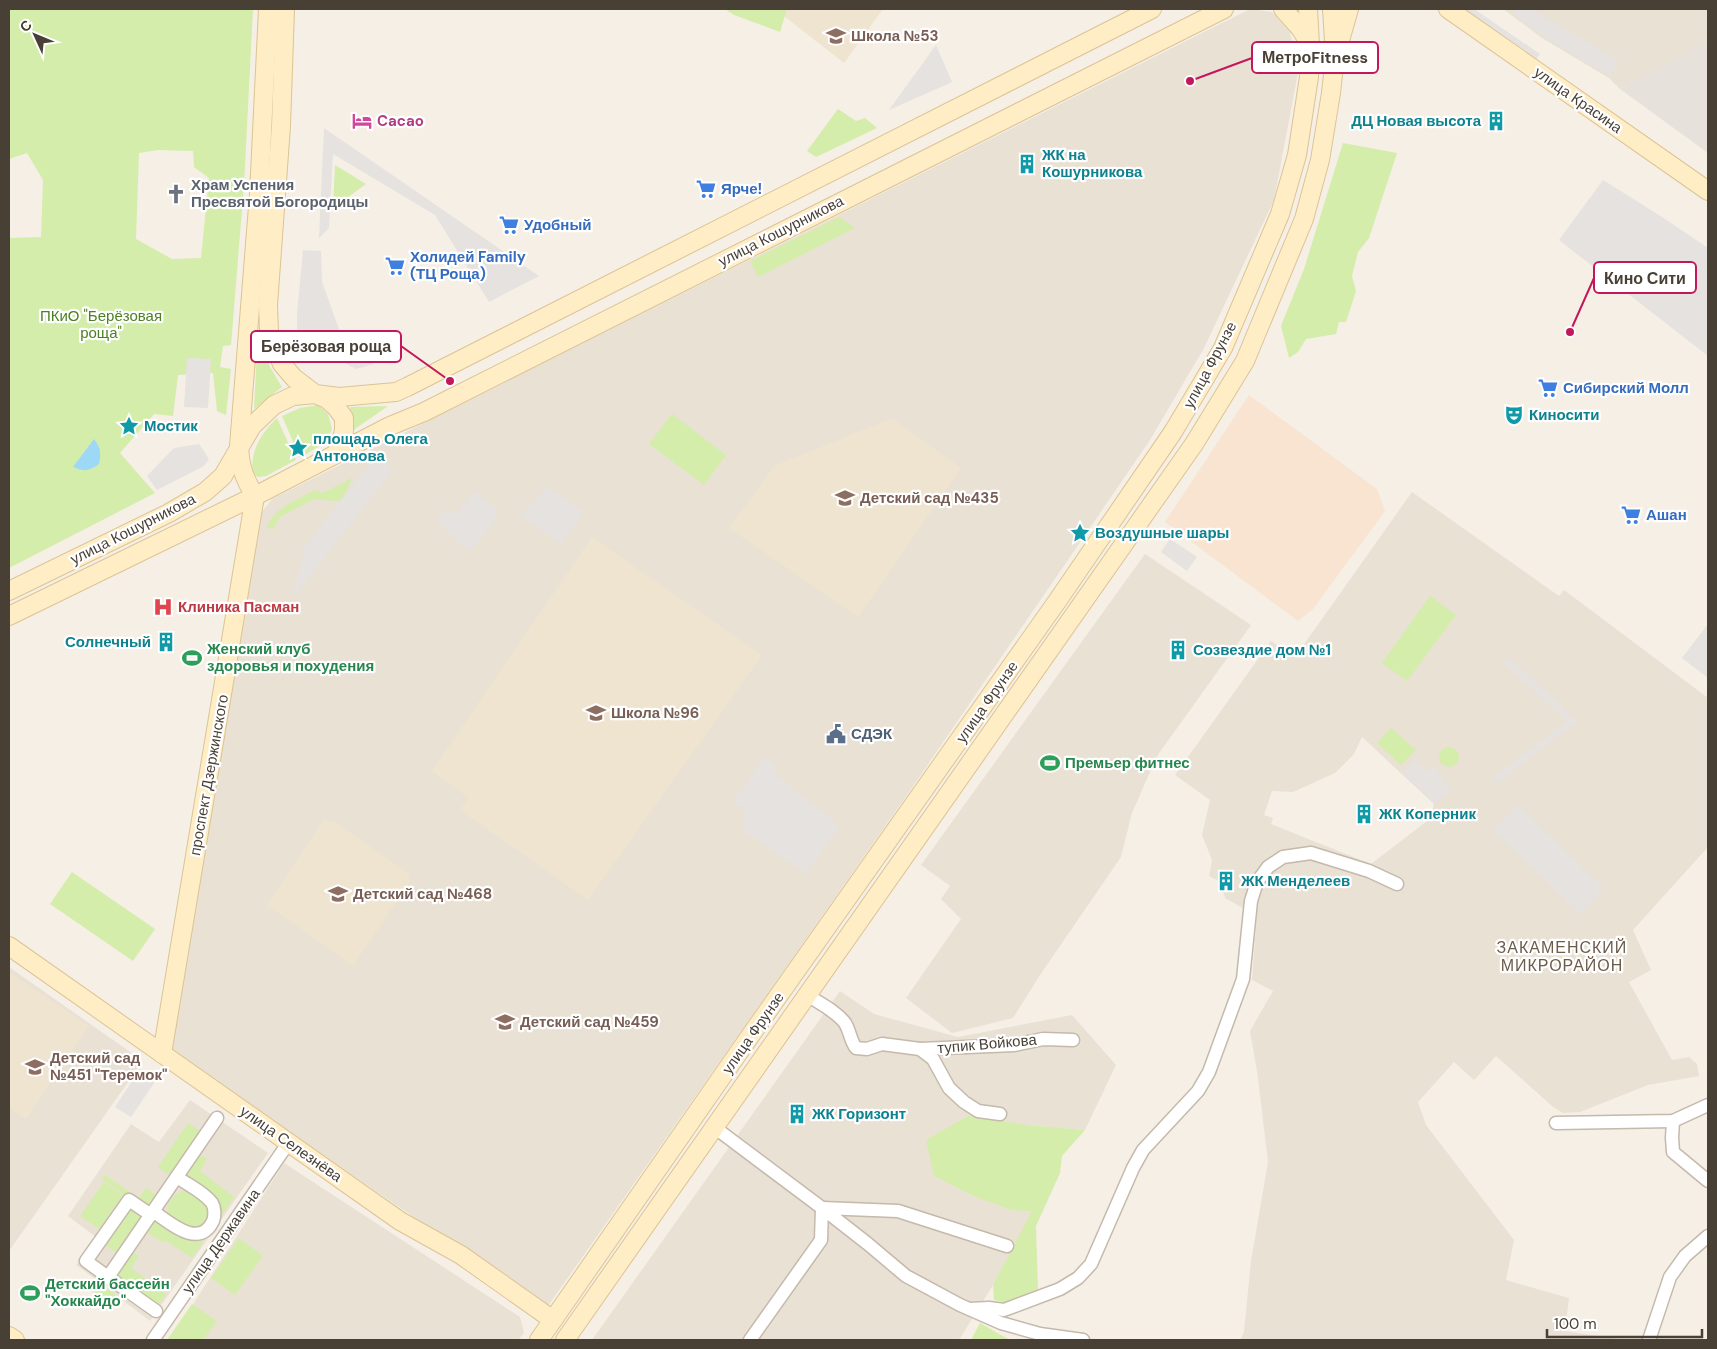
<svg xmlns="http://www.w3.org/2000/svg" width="1717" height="1349" font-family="'DM Sans',sans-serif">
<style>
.residential{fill:#e9e1d4;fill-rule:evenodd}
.commercial{fill:#f8e4d0}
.industrial{fill:#e7e1db}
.education{fill:#efe4cf}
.green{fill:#d4edab;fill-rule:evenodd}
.parking{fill:#e5e2df}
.water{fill:#9dd8f7}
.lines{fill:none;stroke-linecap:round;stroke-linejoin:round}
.street-casing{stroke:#c4b9ab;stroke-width:15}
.secondary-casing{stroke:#dcc494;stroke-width:20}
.street{stroke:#fff;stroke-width:12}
.secondary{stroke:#ffedc6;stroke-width:18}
.labels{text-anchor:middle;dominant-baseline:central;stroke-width:4.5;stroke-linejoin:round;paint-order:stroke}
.education-label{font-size:15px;font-weight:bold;fill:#785e54;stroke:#fff;text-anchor:start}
.street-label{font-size:15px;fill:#483f35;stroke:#fff}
.hotel-label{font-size:15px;font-weight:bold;fill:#b23c85;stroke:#fff;text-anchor:start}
.culture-label{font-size:15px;font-weight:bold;fill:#0d838f;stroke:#fff;text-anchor:start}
.worship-label{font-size:15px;font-weight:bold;fill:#5b616d;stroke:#fff;text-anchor:start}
.shop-label{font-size:15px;font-weight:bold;fill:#366cbe;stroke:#fff;text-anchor:start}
.park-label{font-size:15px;fill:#4c8022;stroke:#fff}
.health-label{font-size:15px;font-weight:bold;fill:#be3a42;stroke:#fff;text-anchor:start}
.leisure-label{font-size:15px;font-weight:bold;fill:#27864d;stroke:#fff;text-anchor:start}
.service-label{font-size:15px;font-weight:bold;fill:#4e5e75;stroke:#fff;text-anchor:start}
.neighbourhood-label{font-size:16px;letter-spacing:1px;fill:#6c5c4b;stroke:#fff}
.leader{fill:none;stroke:#c2185b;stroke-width:2}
.callout-dot{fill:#c2185b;stroke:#fff;stroke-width:2}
.callout{fill:#fff;stroke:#c2185b;stroke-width:2}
.callout-label{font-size:16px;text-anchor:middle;font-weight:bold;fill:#483f35}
</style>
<rect width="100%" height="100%" fill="#f5efe6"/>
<!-- residential -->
<g class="residential">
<path d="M 1250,9 L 1272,12 L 1290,32 L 1299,67 L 1274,200 L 1204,348 L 1150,440 L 907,795 L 548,1306 L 543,1306 L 168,1048 L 258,517 L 272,499 Z"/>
<path d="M 1503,9 L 1708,9 L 1708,40 L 1620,89 L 1609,78 L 1542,38 Z"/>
<path d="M 1412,492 L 1559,596 L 1564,590 L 1708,698 L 1708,847 L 1633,930 L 1651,970 L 1629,982 L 1672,1060 L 1689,1057 L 1697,1064 L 1699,1076 L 1648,1085 L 1580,1112 L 1563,1113 L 1553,1107 L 1496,1056 L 1474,1080 L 1454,1062 L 1418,1102 L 1426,1125 L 1514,1240 L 1506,1280 L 1569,1298 L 1565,1331 L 1625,1340 L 1240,1340 L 1244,1332 L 1251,1261 L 1268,1162 L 1258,1078 L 1250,1031 L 1273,991 L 1252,980 L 1257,916 L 1225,898 L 1221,882 L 1209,876 L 1212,860 L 1202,835 L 1210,800 L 1175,775 L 1271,641 L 1295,657 ZM 1362,737 L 1434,804 L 1431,818 L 1371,864 L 1271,824 L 1273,818 L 1264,815 L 1272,791 L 1293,792 L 1335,773 L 1354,754 Z"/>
<path d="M 1145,554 L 1251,625 L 1157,756 L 1132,813 L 1121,857 L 1040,975 L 1013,1018 L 952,1033 L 906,998 L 961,919 L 941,899 L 950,886 L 921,865 Z"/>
<path d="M 9,967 L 143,1061 L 9,1251 Z"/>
<path d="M 840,991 L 874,1014 L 958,1037 L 1072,1015 L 1116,1065 L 1085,1130 L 1028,1125 L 1033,1211 L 993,1285 L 959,1340 L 592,1340 Z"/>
<path d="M 190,1100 L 268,1153 L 150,1321 L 121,1299 L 114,1308 L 87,1288 L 94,1278 L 76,1265 L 97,1238 L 68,1216 L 131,1124 L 159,1142 Z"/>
<path d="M 284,1163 L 520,1317 L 524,1333 L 518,1340 L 170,1340 Z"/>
</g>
<!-- commercial -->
<path class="commercial" d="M 1249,395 L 1377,489 L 1385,511 L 1313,609 L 1298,621 L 1165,522 Z"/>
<!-- industrial -->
<path class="industrial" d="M 1708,40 L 1708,153 L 1620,89 Z"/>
<!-- education -->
<g class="education">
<path d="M 775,9 L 883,9 L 844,63 Z"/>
<path d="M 892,418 L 961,468 L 858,617 L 729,528 L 774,466 Z"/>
<path d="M 592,537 L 762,655 L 588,900 L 460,810 L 469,798 L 432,771 Z"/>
<path d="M 323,820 L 334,821 L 408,873 L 410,882 L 353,966 L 267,905 Z"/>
<path d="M 9,972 L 89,1026 L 26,1119 L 9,1108 Z"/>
</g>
<!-- green -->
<g class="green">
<path d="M 9,9 L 253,9 L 244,185 L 231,345 L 223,346 L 220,367 L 231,369 L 226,415 L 217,411 L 213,373 L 178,375 L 173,416 L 154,414 L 120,453 L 155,493 L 9,568 L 9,238 L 41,237 L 43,180 L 27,153 L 9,159 ZM 158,150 L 193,151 L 194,167 L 209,178 L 201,258 L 172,259 L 136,239 L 139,153 Z"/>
<path d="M 725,9 L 787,9 L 780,32 L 734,15 Z"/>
<path d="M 838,109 L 856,121 L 865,118 L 877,128 L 816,157 L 807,151 Z"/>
<path d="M 1343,143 L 1397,153 L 1369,238 L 1358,252 L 1352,276 L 1356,291 L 1346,322 L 1339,322 L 1336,334 L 1306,339 L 1298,352 L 1289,358 L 1281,326 L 1304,269 Z"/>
<path d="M 335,165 L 366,184 L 333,208 Z"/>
<path d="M 839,217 L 855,228 L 758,277 L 750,261 Z"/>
<path d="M 258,332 L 270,367 L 282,387 L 254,409 Z"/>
<path d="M 318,405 L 328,414 L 332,429 L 326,442 L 300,458 L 282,416 L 300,408 Z"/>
<path d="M 388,406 L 352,431 L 350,407 Z"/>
<path d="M 672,414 L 726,455 L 704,485 L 649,444 Z"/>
<path d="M 277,418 L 296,460 L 266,476 L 258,477 L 253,474 C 249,452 262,432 277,418 Z"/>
<path d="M 352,478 L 347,490 L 342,499 L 336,501 L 314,499 L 280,517 L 273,529 L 267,528 C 274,507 297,500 315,490 L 323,493 Z"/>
<path d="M 1430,596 L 1456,615 L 1407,681 L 1382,663 Z"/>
<path d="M 1391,728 L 1416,750 L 1401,765 L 1377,743 Z"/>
<circle cx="1449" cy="757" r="10"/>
<path d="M 72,872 L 155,929 L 133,961 L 50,904 Z"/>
<path d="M 968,1116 L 1028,1125 L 1085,1130 L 1062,1156 L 1060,1173 L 1036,1226 L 1038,1291 L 1007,1303 L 994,1300 L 993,1285 L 1032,1211 L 1012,1210 L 976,1197 L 934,1176 L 926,1140 Z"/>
<path d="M 188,1123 L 203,1133 L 172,1177 L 158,1167 Z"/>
<path d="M 196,1152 L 207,1159 L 200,1171 L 234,1197 L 220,1218 L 180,1176 Z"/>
<path d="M 105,1175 L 139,1198 L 146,1188 L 159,1197 L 149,1212 L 102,1179 Z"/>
<path d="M 104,1182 L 123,1195 L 99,1229 L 80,1216 Z"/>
<path d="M 187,1190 L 209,1203 L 210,1221 L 195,1231 C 188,1228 179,1224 173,1219 C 159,1208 175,1191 187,1190 Z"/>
<path d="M 128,1208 L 144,1219 L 119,1255 L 104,1244 Z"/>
<path d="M 152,1215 L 207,1236 L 192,1258 L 165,1240 L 163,1243 L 144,1230 Z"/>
<path d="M 239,1238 L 263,1256 L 235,1295 L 211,1278 Z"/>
<path d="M 130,1250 L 139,1256 L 131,1268 L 166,1294 L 156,1309 L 110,1277 Z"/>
<path d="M 95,1280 L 120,1298 L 114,1307 L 89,1288 Z"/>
<path d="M 192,1304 L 217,1321 L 203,1340 L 167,1340 Z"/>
<path d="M 980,1323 L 1008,1339 L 1012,1340 L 971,1340 Z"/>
</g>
<!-- parking -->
<g class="parking">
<path d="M 1461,9 L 1474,9 L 1540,54 L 1536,60 Z"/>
<path d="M 1517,9 L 1531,9 L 1619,61 L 1610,76 L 1544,37 L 1514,14 Z"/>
<path d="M 936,45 L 952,82 L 889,110 Z"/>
<path d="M 324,128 L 539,276 L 489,302 L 435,215 L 333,154 L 329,228 L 319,238 Z"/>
<path d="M 1603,180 L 1662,217 L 1708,248 L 1708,356 L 1559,240 Z"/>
<path d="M 303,250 L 321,251 L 322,282 L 340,332 L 374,364 L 356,369 L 315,347 L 297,349 L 297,314 Z"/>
<path d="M 187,358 L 211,359 L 208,408 L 184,407 Z"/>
<path d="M 199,444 L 209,459 L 204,466 L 157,490 L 147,476 L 174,448 Z"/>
<path d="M 375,457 L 393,469 L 295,596 L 293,595 L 305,546 Z"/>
<path d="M 547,487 L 584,512 L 560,544 L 520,515 Z"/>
<path d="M 474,491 L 496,508 L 496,519 L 472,551 L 459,544 L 436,520 L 445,508 L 455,515 Z"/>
<path d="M 1170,539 L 1197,557 L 1187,571 L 1161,552 Z"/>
<path d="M 1708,624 L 1708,678 L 1682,658 Z"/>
<path d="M 1509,657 L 1560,704 L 1559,705 L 1577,722 L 1496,784 L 1492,778 L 1567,721 L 1503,663 Z"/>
<path d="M 765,756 L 775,765 L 776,775 L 840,826 L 806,873 L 745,832 L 743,817 L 746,811 L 734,801 Z"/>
<path d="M 1414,760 L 1427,771 L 1433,766 L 1452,790 L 1435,803 L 1402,773 Z"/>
<path d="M 1518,805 L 1604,889 L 1580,914 L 1493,830 Z"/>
<path d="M 140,1069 L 156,1080 L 131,1117 L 115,1107 Z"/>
</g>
<!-- water -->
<path class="water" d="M 94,439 C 101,448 101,453 99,464 C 89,471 85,472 73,467 Z"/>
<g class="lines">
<defs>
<g id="street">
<path d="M 807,995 C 819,1003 836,1011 845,1023 C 850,1031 850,1040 856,1048 L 867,1049 L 882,1044 L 920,1049"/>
<path d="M 1000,1114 L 978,1111 L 964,1102 L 949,1088 L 933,1059 L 920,1049 L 1014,1045 L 1043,1039 L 1073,1040"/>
<path d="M 1673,1121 L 1672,1138 L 1673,1152 L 1708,1181"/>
<path d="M 1556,1123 L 1673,1121 L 1708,1105"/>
<path d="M 714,1127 L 822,1208 L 821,1240 L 750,1340"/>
<path d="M 822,1208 L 868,1244 L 906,1276 L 960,1305 L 1001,1323 L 1040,1334 L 1083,1340"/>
<path d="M 822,1208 L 898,1211 L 1007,1246"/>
<path d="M 154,1212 C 169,1222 199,1250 213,1221 C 215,1216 215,1208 212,1203 C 204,1192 188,1185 177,1177"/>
<path d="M 108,1277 L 86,1261 L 129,1200 L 151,1215"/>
<path d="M 970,1309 L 989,1308 L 1004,1310 L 1060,1289 L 1078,1278 L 1091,1264 L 1133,1168 L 1143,1150 L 1198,1091 L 1209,1072 L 1243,979 L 1251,901 L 1257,882 L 1268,867 L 1283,857 L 1311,853 L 1369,871 L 1397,884"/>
<path d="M 156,1311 L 108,1277 L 217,1118"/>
<path d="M 153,1340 L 289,1142"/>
<path d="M 1649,1340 L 1670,1277 L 1685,1256 L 1708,1236"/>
</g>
<g id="secondary">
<path d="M 285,9 L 281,126 L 268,305 L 269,332 L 282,364 L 294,378 L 315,394 L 339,397 L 396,392 L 407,387 L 1152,9"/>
<path d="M 1283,9 L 1300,28 L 1310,44"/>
<path d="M 1448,9 L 1708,191"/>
<path d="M 1339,44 L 1349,9"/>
<path d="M 255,496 C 244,478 240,467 239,446 L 259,194 L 268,9"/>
<path d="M 9,591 L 169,513 L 205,492 L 223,476 L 252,426 L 274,405 L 293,396 L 315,394 L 327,399 L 336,407 L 344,418 L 344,431 L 337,453"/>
<path d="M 9,616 L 255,496 L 390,426 L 424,412 L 1224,9"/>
<path d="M 9,946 L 400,1221 L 461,1255 L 553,1320"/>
<path d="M 162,1054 L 255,496"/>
<path d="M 9,1336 L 15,1340"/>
<path d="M 539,1340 L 755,1029 L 1058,600 L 1173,432 L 1223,348 L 1280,214 L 1297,155 L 1309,77 L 1310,45 L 1308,9"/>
<path d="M 565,1340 L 1194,444 L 1245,361 L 1304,219 L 1320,160 L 1331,93 L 1335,56 L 1332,9"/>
</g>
</defs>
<!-- street casing -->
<use href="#street" class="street-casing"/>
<!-- secondary casing -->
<use href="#secondary" class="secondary-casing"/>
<!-- street -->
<use href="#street" class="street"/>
<!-- secondary -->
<use href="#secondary" class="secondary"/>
</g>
<!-- icons -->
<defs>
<symbol id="school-bare" viewBox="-9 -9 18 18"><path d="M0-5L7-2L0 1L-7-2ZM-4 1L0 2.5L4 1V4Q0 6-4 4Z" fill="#8d6e63" stroke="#fff" stroke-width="2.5" paint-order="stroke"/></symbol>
<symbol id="hotel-bare" viewBox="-9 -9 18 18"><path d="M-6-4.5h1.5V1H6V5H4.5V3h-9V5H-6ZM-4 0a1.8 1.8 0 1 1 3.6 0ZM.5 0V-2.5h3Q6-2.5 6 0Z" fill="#d1479c" stroke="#fff" stroke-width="2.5" paint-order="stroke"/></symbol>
<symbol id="building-bare" viewBox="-9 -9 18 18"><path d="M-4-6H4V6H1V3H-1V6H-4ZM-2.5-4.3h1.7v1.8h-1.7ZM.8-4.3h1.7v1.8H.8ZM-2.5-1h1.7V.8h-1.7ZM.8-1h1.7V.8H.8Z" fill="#0f9aa8" stroke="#fff" stroke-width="2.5" paint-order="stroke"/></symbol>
<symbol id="supermarket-bare" viewBox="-9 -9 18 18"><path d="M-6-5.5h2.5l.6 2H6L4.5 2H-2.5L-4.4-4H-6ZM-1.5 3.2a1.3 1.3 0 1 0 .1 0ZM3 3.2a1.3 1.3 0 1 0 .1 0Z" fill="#3f7fe0" stroke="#fff" stroke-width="2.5" paint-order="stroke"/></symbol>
<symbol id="church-bare" viewBox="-9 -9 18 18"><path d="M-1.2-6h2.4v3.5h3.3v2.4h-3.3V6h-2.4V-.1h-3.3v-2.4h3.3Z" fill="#6b7280" stroke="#fff" stroke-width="2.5" paint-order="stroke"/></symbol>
<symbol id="theatre-bare" viewBox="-9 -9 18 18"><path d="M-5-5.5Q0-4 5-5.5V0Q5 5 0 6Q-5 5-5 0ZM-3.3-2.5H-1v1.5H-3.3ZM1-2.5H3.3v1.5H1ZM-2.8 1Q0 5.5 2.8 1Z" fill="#0f9aa8" stroke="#fff" stroke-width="2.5" paint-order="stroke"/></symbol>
<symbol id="sight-bare" viewBox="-9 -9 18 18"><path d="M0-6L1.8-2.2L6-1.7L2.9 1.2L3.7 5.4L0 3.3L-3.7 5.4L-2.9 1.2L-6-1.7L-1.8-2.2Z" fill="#0f9aa8" stroke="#fff" stroke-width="2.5" paint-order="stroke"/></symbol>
<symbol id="hospital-bare" viewBox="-9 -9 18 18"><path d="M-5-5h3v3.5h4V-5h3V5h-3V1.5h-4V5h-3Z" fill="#e0444e" stroke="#fff" stroke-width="2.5" paint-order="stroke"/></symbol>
<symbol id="stadium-bare" viewBox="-9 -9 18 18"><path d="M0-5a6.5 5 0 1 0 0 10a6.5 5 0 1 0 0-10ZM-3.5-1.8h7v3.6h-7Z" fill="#2e9e5b" stroke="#fff" stroke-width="2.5" paint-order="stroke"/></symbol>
<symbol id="civic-bare" viewBox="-9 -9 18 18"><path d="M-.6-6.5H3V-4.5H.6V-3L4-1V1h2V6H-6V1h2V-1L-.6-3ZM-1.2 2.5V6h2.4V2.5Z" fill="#5c6f8a" stroke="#fff" stroke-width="2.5" paint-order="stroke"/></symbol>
</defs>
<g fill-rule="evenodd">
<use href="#school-bare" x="822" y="22" width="28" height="28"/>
<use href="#hotel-bare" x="348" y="107" width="28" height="28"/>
<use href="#building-bare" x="1482" y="107" width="28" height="28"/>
<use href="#building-bare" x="1013" y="150" width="28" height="28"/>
<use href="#supermarket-bare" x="692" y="175" width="28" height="28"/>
<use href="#church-bare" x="162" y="180" width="28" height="28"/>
<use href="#supermarket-bare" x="495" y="211" width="28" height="28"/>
<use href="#supermarket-bare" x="381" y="252" width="28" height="28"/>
<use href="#supermarket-bare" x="1534" y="374" width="28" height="28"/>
<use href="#theatre-bare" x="1500" y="401" width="28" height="28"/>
<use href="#sight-bare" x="115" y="412" width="28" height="28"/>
<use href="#sight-bare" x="284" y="434" width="28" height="28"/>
<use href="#school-bare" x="831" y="484" width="28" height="28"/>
<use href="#supermarket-bare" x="1617" y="501" width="28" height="28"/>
<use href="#sight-bare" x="1066" y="519" width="28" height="28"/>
<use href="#hospital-bare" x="149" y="593" width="28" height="28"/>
<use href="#building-bare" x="152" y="628" width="28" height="28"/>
<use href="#building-bare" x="1164" y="636" width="28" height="28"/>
<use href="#stadium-bare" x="178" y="644" width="28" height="28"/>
<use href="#school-bare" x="582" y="699" width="28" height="28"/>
<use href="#civic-bare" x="822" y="720" width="28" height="28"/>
<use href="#stadium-bare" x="1036" y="749" width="28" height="28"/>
<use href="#building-bare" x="1350" y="800" width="28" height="28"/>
<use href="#building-bare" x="1212" y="867" width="28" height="28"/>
<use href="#school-bare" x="324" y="880" width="28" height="28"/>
<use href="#school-bare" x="491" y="1008" width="28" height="28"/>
<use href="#school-bare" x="21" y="1053" width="28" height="28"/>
<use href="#building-bare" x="783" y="1100" width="28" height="28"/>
<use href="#stadium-bare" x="16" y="1279" width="28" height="28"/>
</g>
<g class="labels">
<!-- education labels -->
<g class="education-label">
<text x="851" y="36">Школа №53</text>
<text x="860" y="498">Детский сад №435</text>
<text x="611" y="713">Школа №96</text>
<text x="353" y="894">Детский сад №468</text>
<text x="520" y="1022">Детский сад №459</text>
<text x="50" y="1058">Детский сад<tspan x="50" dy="17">№451 "Теремок"</tspan></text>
</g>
<!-- street labels -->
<g class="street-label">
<text transform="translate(1578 100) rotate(35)">улица Красина</text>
<text transform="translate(781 231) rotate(-27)">улица Кошурникова</text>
<text transform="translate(1210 365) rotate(-62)">улица Фрунзе</text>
<text transform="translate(133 529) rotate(-27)">улица Кошурникова</text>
<text transform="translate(987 702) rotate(-55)">улица Фрунзе</text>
<text transform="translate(209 775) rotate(-80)">проспект Дзержинского</text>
<text transform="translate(753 1033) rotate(-55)">улица Фрунзе</text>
<text transform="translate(987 1044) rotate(-5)">тупик Войкова</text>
<text transform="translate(291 1144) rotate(35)">улица Селезнёва</text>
<text transform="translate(221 1241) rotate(-55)">улица Державина</text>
</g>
<!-- hotel labels -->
<g class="hotel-label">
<text x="377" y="121">Cacao</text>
</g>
<!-- culture labels -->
<g class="culture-label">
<text x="1481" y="121" text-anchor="end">ДЦ Новая высота</text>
<text x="1042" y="155">ЖК на<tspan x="1042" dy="17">Кошурникова</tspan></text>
<text x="1529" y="415">Киносити</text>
<text x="144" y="426">Мостик</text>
<text x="313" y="439">площадь Олега<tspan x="313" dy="17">Антонова</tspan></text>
<text x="1095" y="533">Воздушные шары</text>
<text x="151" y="642" text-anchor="end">Солнечный</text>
<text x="1193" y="650">Созвездие дом №1</text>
<text x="1379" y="814">ЖК Коперник</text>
<text x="1241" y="881">ЖК Менделеев</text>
<text x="812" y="1114">ЖК Горизонт</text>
</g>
<!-- worship labels -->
<g class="worship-label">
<text x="191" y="185">Храм Успения<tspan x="191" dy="17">Пресвятой Богородицы</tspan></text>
</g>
<!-- shop labels -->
<g class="shop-label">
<text x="721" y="189">Ярче!</text>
<text x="524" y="225">Удобный</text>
<text x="410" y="257">Холидей Family<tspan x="410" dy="17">(ТЦ Роща)</tspan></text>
<text x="1563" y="388">Сибирский Молл</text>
<text x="1646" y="515">Ашан</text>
</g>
<!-- park labels -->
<g class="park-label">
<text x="101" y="316">ПКиО "Берёзовая<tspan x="101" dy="17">роща"</tspan></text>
</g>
<!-- health labels -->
<g class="health-label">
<text x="178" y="607">Клиника Пасман</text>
</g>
<!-- leisure labels -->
<g class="leisure-label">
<text x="207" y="649">Женский клуб<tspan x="207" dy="17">здоровья и похудения</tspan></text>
<text x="1065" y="763">Премьер фитнес</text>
<text x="45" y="1284">Детский бассейн<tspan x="45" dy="17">"Хоккайдо"</tspan></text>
</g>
<!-- service labels -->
<g class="service-label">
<text x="851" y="734">СДЭК</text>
</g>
<!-- neighbourhood labels -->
<g class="neighbourhood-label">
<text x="1562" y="947">ЗАКАМЕНСКИЙ<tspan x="1562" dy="18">МИКРОРАЙОН</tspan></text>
</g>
</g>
<!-- callouts -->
<path class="leader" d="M1190 81L1252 58M1570 332L1594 278M450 381L401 346"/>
<g class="callout-dot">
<circle cx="1190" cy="81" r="5"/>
<circle cx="1570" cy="332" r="5"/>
<circle cx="450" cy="381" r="5"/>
</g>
<g class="callout">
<rect x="1252" y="42" width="126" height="31" rx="5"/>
<rect x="1594" y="262" width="102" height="31" rx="5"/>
<rect x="251" y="331" width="150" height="31" rx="5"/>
</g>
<g class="callout-label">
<text x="1315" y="63">МетроFitness</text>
<text x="1645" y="284">Кино Сити</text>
<text x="326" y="352">Берёзовая роща</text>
</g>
<!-- border -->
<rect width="1717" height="1349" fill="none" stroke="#483f35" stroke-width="20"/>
<!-- north arrow -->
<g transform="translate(35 35) rotate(314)" stroke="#ffffff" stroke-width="4" paint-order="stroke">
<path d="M0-4L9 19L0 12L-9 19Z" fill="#483f35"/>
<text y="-8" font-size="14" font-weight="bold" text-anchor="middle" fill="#483f35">С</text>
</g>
<!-- scale -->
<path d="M1547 1329v8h155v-8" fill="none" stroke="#483f35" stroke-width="2.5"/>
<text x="1554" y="1329" font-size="15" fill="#483f35" stroke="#ffffff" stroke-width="4" paint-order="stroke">100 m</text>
</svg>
